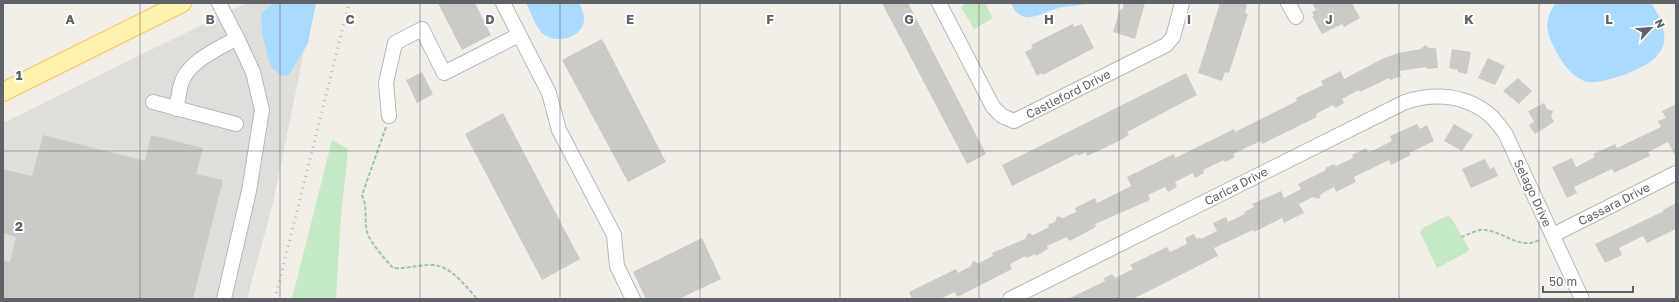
<svg xmlns="http://www.w3.org/2000/svg" width="1679" height="302" font-family="'Golos Text',sans-serif">
<style>
.industrial{fill:#e0deda}
.green{fill:#c5e8c5}
.water{fill:#aadaff}
.building{fill:#cccac5}
.lines{fill:none;stroke-linecap:round;stroke-linejoin:round}
.minor-casing{stroke:#b5b8bc;stroke-width:16}
.major-casing{stroke:#f2c960;stroke-width:20}
.path{stroke:#9cc7a9;stroke-width:2;stroke-dasharray:4 2;stroke-linecap:butt}
.minor{stroke:#fff;stroke-width:14}
.major{stroke:#fff2af;stroke-width:18}
.rail{stroke:#b6b7b8;stroke-width:3;stroke-dasharray:1 5;stroke-linecap:butt}
.grid{fill:none;stroke:#5f6368;stroke-width:1;stroke-opacity:0.55}
.labels{text-anchor:middle;dominant-baseline:central;stroke-width:4;stroke-linejoin:round;paint-order:stroke}
.street-label{font-size:12px;fill:#5f6368;stroke:#fff}
.grid-label{font-size:13px;text-anchor:middle;font-weight:bold;fill:#5f6368;stroke:#fff;stroke-width:4;stroke-linejoin:round;paint-order:stroke}
</style>
<rect width="100%" height="100%" fill="#f1efe8"/>
<!-- industrial -->
<path class="industrial" d="M 246,3 L 314,3 L 273,203 L 247,299 L 3,299 L 3,123 Z"/>
<!-- green -->
<g class="green">
<path d="M 963,3 L 979,3 L 980,5 L 985,3 L 993,18 L 974,29 L 961,7 L 964,5 Z"/>
<path d="M 332,140 L 348,149 L 340,228 L 336,298 L 292,299 Z"/>
<path d="M 1447,216 L 1450,217 L 1452,219 L 1469,249 L 1467,252 L 1437,268 L 1420,232 L 1423,228 Z"/>
</g>
<!-- water -->
<g class="water">
<path d="M 274,3 L 316,3 L 308,43 L 289,75 L 281,76 L 271,67 L 268,58 L 262,32 L 261,13 Z"/>
<path d="M 526,3 L 579,3 C 581,7 584,13 584,17 C 586,37 557,46 542,33 C 535,26 531,12 526,3 Z"/>
<path d="M 1011,3 L 1087,3 C 1078,7 1069,5 1059,8 C 1042,12 1021,29 1011,3 Z"/>
<path d="M 1556,3 L 1651,3 C 1659,15 1666,28 1664,43 C 1663,48 1658,55 1655,58 C 1644,69 1598,87 1584,81 C 1569,74 1560,60 1553,45 C 1545,29 1545,18 1556,3 Z"/>
</g>
<!-- building -->
<g class="building">
<path d="M 438,3 L 475,3 L 491,35 L 462,50 Z"/>
<path d="M 882,3 L 908,3 L 986,154 L 967,164 Z"/>
<path d="M 1124,3 L 1145,3 L 1135,39 L 1113,32 L 1120,9 L 1122,10 Z"/>
<path d="M 1220,3 L 1241,3 L 1247,5 L 1245,13 L 1248,14 L 1229,73 L 1225,72 L 1222,81 L 1198,73 Z"/>
<path d="M 1312,3 L 1352,3 L 1360,18 L 1344,27 L 1342,24 L 1322,34 L 1312,16 L 1314,16 L 1312,12 L 1316,10 Z"/>
<path d="M 1073,24 L 1074,27 L 1082,24 L 1094,48 L 1056,68 L 1043,75 L 1042,73 L 1037,76 L 1025,52 L 1033,48 L 1031,45 Z"/>
<path d="M 602,39 L 666,162 L 628,182 L 562,60 Z"/>
<path d="M 1425,45 L 1429,48 L 1436,48 L 1438,68 L 1427,69 L 1426,67 L 1399,71 L 1401,76 L 1390,80 L 1389,78 L 1360,92 L 1359,90 L 1342,99 L 1344,103 L 1335,108 L 1333,105 L 1316,114 L 1317,117 L 1262,144 L 1261,141 L 1252,145 L 1233,154 L 1235,157 L 1225,162 L 1224,160 L 1203,170 L 1204,173 L 1195,178 L 1193,173 L 1175,182 L 1177,187 L 1168,192 L 1165,187 L 1148,195 L 1150,200 L 1095,224 L 1096,227 L 1079,236 L 1069,241 L 1067,237 L 1047,246 L 1048,249 L 1036,256 L 1035,254 L 1027,258 L 1026,256 L 1010,264 L 1012,269 L 957,297 L 955,292 L 940,299 L 912,299 L 909,292 L 956,269 L 958,273 L 971,266 L 973,261 L 979,263 L 993,256 L 992,253 L 1025,239 L 1028,233 L 1033,235 L 1049,227 L 1048,225 L 1055,222 L 1057,216 L 1063,218 L 1076,212 L 1075,208 L 1095,198 L 1097,203 L 1131,186 L 1127,177 L 1174,154 L 1175,158 L 1234,129 L 1235,132 L 1297,101 L 1296,98 L 1323,85 L 1321,81 L 1341,71 L 1344,79 L 1382,59 L 1398,53 L 1421,49 Z"/>
<path d="M 1452,49 L 1471,52 L 1467,74 L 1458,72 L 1458,70 L 1449,68 Z"/>
<path d="M 1488,58 L 1505,66 L 1495,85 L 1478,78 Z"/>
<path d="M 422,72 L 433,94 L 417,103 L 406,80 Z"/>
<path d="M 1186,73 L 1197,95 L 1127,132 L 1129,135 L 1115,143 L 1087,156 L 1086,152 L 1078,156 L 1077,154 L 1012,186 L 1002,165 Z"/>
<path d="M 1518,78 L 1532,91 L 1519,104 L 1503,91 Z"/>
<path d="M 1544,103 L 1547,109 L 1553,111 L 1551,117 L 1554,122 L 1535,134 L 1529,125 L 1534,122 L 1528,111 Z"/>
<path d="M 1676,104 L 1676,157 L 1668,142 L 1648,152 L 1650,156 L 1614,173 L 1612,169 L 1574,187 L 1577,193 L 1567,198 L 1552,167 L 1572,158 L 1576,167 L 1595,157 L 1593,154 L 1615,144 L 1617,148 L 1661,127 L 1658,121 L 1666,118 L 1662,111 Z"/>
<path d="M 503,113 L 580,259 L 542,280 L 465,134 Z"/>
<path d="M 1417,124 L 1420,129 L 1427,125 L 1434,141 L 1409,153 L 1411,155 L 1391,165 L 1389,160 L 1354,177 L 1356,182 L 1336,192 L 1334,187 L 1321,194 L 1319,199 L 1313,197 L 1299,204 L 1304,213 L 1284,223 L 1282,218 L 1254,232 L 1253,230 L 1214,248 L 1218,256 L 1133,299 L 1068,299 L 1105,281 L 1104,278 L 1112,274 L 1115,278 L 1133,269 L 1130,265 L 1167,247 L 1170,252 L 1187,244 L 1185,238 L 1194,234 L 1197,239 L 1200,237 L 1201,239 L 1217,231 L 1213,223 L 1226,217 L 1228,222 L 1245,214 L 1244,212 L 1254,207 L 1252,204 L 1281,191 L 1284,198 L 1301,189 L 1298,184 L 1326,170 L 1325,168 L 1334,164 L 1336,166 L 1353,158 L 1352,155 L 1366,148 L 1368,152 L 1374,150 L 1392,141 L 1390,136 Z"/>
<path d="M 1454,124 L 1473,135 L 1462,151 L 1444,141 Z"/>
<path d="M 43,135 L 145,161 L 151,135 L 203,148 L 196,174 L 223,180 L 193,299 L 3,299 L 3,260 L 10,262 L 16,237 L 3,233 L 3,169 L 32,176 Z"/>
<path d="M 1485,159 L 1490,169 L 1494,167 L 1498,176 L 1471,188 L 1462,169 Z"/>
<path d="M 1676,203 L 1676,229 L 1647,243 L 1643,236 L 1619,248 L 1622,255 L 1605,263 L 1595,244 L 1664,211 L 1663,210 Z"/>
<path d="M 702,238 L 721,279 L 679,299 L 646,299 L 633,272 Z"/>
</g>
<g class="lines">
<defs>
<g id="minor">
<path d="M 503,3 L 549,93 L 559,130 L 614,235 L 617,266 L 633,299"/>
<path d="M 939,3 L 993,107 L 1002,116 L 1014,121 L 1166,45 L 1173,37 L 1182,3"/>
<path d="M 1288,3 L 1296,17"/>
<path d="M 153,102 L 236,124"/>
<path d="M 176,109 C 178,101 179,92 181,84 C 188,61 218,49 237,38 L 219,3"/>
<path d="M 389,116 L 386,83 L 395,43 L 422,29 L 444,73 L 519,35"/>
<path d="M 1553,235 L 1676,173"/>
<path d="M 224,299 L 249,191 L 262,110 L 253,72 L 237,38"/>
<path d="M 1010,299 L 1405,102 C 1435,92 1467,95 1491,116 C 1496,121 1501,128 1505,133 L 1582,299"/>
</g>
<path id="major" d="M 3,92 L 182,3"/>
</defs>
<!-- minor casing -->
<use href="#minor" class="minor-casing"/>
<!-- major casing -->
<use href="#major" class="major-casing"/>
<!-- path -->
<g class="path">
<path d="M 386,127 L 362,195 C 368,209 364,219 367,232 C 371,244 385,259 393,268 C 407,269 417,265 431,265 C 449,264 466,286 477,299"/>
<path d="M 1461,237 C 1468,235 1479,228 1486,230 C 1506,233 1519,250 1540,240"/>
</g>
<!-- minor -->
<use href="#minor" class="minor"/>
<!-- major -->
<use href="#major" class="major"/>
<!-- rail -->
<path class="rail" d="M 275,299 L 349,3"/>
</g>
<!-- grid -->
<path class="grid" d="M 140,3 L 140,299M 280,3 L 280,299M 420,3 L 420,299M 560,3 L 560,299M 700,3 L 700,299M 840,3 L 840,299M 979,3 L 979,299M 1119,3 L 1119,299M 1259,3 L 1259,299M 1399,3 L 1399,299M 1539,3 L 1539,299M 3,151 L 1676,151"/>
<g class="labels">
<!-- street labels -->
<g class="street-label">
<text transform="translate(1068 94) rotate(-27)">Castleford Drive</text>
<text transform="translate(1236 186) rotate(-27)">Carica Drive</text>
<text transform="translate(1533 193) rotate(65)">Selago Drive</text>
<text transform="translate(1614 204) rotate(-27)">Cassara Drive</text>
</g>
</g>
<g class="grid-label">
<text x="70" y="24">A</text>
<text x="210" y="24">B</text>
<text x="350" y="24">C</text>
<text x="490" y="24">D</text>
<text x="630" y="24">E</text>
<text x="770" y="24">F</text>
<text x="909" y="24">G</text>
<text x="1049" y="24">H</text>
<text x="1189" y="24">I</text>
<text x="1329" y="24">J</text>
<text x="1469" y="24">K</text>
<text x="1609" y="24">L</text>
<text x="19" y="80">1</text>
<text x="19" y="231">2</text>
</g>
<!-- border -->
<rect width="1679" height="302" fill="none" stroke="#5f6368" stroke-width="8"/>
<!-- north arrow -->
<g transform="translate(1651 28) rotate(64)" stroke="#ffffff" stroke-width="3" paint-order="stroke">
<path d="M0-3L7 15L0 10L-7 15Z" fill="#5f6368"/>
<text y="-6" font-size="11" font-weight="bold" text-anchor="middle" fill="#5f6368">N</text>
</g>
<!-- scale -->
<path d="M1543 286v6h90v-6" fill="none" stroke="#5f6368" stroke-width="2"/>
<text x="1549" y="286" font-size="12" fill="#5f6368" stroke="#ffffff" stroke-width="3" paint-order="stroke">50 m</text>
</svg>
